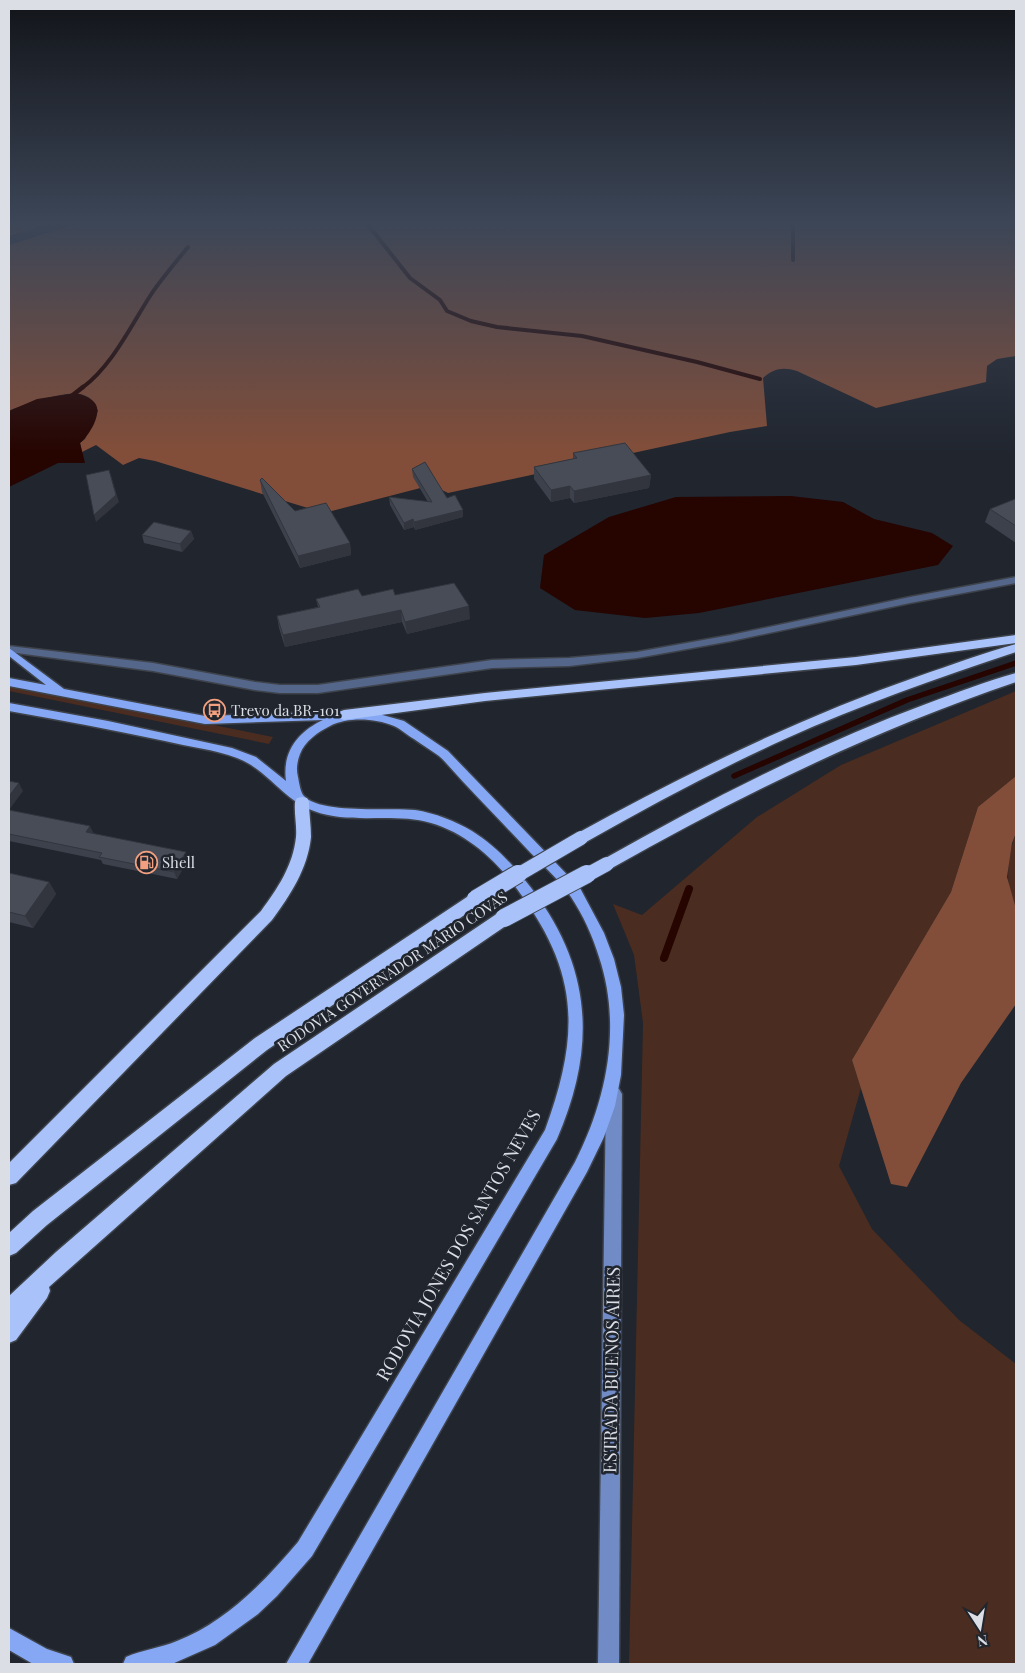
<svg xmlns="http://www.w3.org/2000/svg" width="1025" height="1673" font-family="'Playfair Display',serif">
<style>
.green{fill:#4a2c20}
.forest{fill:#834e39}
.water{fill:#260400}
.lines{fill:none;stroke-linecap:round;stroke-linejoin:round}
.stream-far3{stroke:#260400;stroke-width:4}
.stream-far2{stroke:#260400;stroke-width:4.5}
.stream-far1{stroke:#260400;stroke-width:5.5}
.stream{stroke:#260400;stroke-width:8}
.minor-casing{stroke:#3e434b;stroke-width:3}
.secondary-casing{stroke:#3e434b;stroke-width:3}
.primary-casing{stroke:#3e434b;stroke-width:3}
.motorway-casing{stroke:#3e434b;stroke-width:3}
.minor{fill:#55668b;fill-rule:evenodd}
.secondary{fill:#708bc6;fill-rule:evenodd}
.primary{fill:#85a7f4;fill-rule:evenodd}
.motorway{fill:#a9c3fa;fill-rule:evenodd}
.motorway-bridge-far1-casing{stroke:#3e434b;stroke-width:16;stroke-linecap:butt}
.motorway-bridge-casing{stroke:#3e434b;stroke-width:20;stroke-linecap:butt}
.motorway-bridge-far1{stroke:#a9c3fa;stroke-width:14}
.motorway-bridge{stroke:#a9c3fa;stroke-width:18}
.wall{fill:#3d414b}
.shaded-wall{fill:#32353d}
.building{fill:#474c57;stroke:#32353d}
.labels{text-anchor:middle;dominant-baseline:central;stroke-width:5;stroke-linejoin:round;paint-order:stroke}
.poi-label{font-size:15px;fill:#dbdee5;stroke:#20252e;text-anchor:start}
.street-label{font-size:15px;fill:#dbdee5;stroke:#20252e}
.near-street-label{font-size:18px;fill:#dbdee5;stroke:#20252e}
</style>
<rect width="100%" height="100%" fill="#20252e"/>
<!-- green -->
<g class="green">
<path d="M 9,684 L 273,737 L 269,744 L 9,691 Z"/>
<path d="M 1016,691 L 1016,776 L 978,807 L 951,892 L 852,1060 L 861,1088 L 839,1166 L 872,1229 L 959,1320 L 1016,1364 L 1016,1664 L 629,1664 L 643,1023 L 634,955 L 613,904 L 642,915 L 757,817 L 841,765 Z"/>
<path d="M 1016,833 L 1016,909 C 1004,887 1007,856 1016,833 Z"/>
</g>
<!-- forest -->
<g class="forest">
<path d="M 9,221 L 56,221 L 9,236 Z"/>
<path d="M 85,221 L 1016,221 L 1016,356 L 997,359 L 987,366 L 986,382 L 876,408 L 797,371 C 783,367 774,368 763,378 L 767,426 L 730,432 L 448,493 L 432,485 L 324,513 L 155,461 L 139,458 L 123,465 L 96,445 L 82,452 L 80,443 L 85,439 L 98,411 C 95,401 89,395 78,394 C 65,391 22,405 9,411 L 9,245 Z"/>
<path d="M 1016,776 L 1016,833 L 1012,843 L 1007,877 L 1016,909 L 1016,1004 L 961,1083 L 907,1187 L 891,1184 L 852,1060 L 951,892 L 978,807 Z"/>
</g>
<!-- water -->
<g class="water">
<path d="M 76,393 C 83,395 89,397 94,402 C 104,412 89,436 80,443 L 85,463 L 58,463 L 9,487 L 9,411 L 37,399 Z"/>
<path d="M 791,496 L 843,502 L 874,519 L 932,533 L 953,546 L 938,565 L 699,613 L 645,618 L 575,610 L 540,588 L 544,555 L 609,517 L 676,497 Z"/>
</g>
<g class="lines">
<!-- stream-far3 -->
<g class="stream-far3">
<path d="M 365,221 L 410,278 L 440,300 L 447,311 L 471,321 L 497,327 L 582,336 L 697,362 L 760,379"/>
<path d="M 790,221 L 793,227 L 793,260"/>
<path d="M 82,388 C 113,365 131,325 152,293 C 163,277 176,262 188,247"/>
</g>
<!-- stream-far2 -->
<path class="stream-far2" d="M 69,398 L 83,387"/>
<!-- stream-far1 -->
<path class="stream-far1" d="M 734,776 L 907,700 L 1016,663"/>
<!-- stream -->
<path class="stream" d="M 664,958 L 689,889"/>
<defs>
<path id="minor" d="M 1016,577 L 1016,583 L 910,603 L 731,641 L 637,658 L 569,666 L 492,668 L 318,693 L 280,693 L 255,690 L 153,671 L 9,652 L 9,646 L 153,663 L 255,682 L 280,685 L 318,685 L 492,660 L 569,658 L 637,652 L 731,635 L 910,597 Z"/>
<path id="secondary" d="M 614,1087 L 619,1089 L 622,1094 L 619,1664 L 598,1664 L 606,1094 L 609,1089 Z"/>
<g id="primary">
<path d="M 9,648 L 64,689 L 205,716 L 344,711 L 379,714 L 404,721 L 448,751 L 580,888 L 604,933 L 614,959 L 621,987 L 624,1015 L 621,1075 L 615,1106 L 604,1137 L 587,1172 L 308,1664 L 286,1664 L 575,1162 C 607,1099 622,1026 599,957 C 593,937 583,915 571,897 C 559,879 541,864 526,848 C 507,828 487,807 468,787 C 458,777 449,765 439,756 C 431,750 422,745 414,739 C 407,735 401,729 394,726 C 374,718 348,717 330,726 C 318,732 305,741 300,754 C 297,762 296,769 298,777 C 299,782 300,790 303,795 C 319,815 390,807 415,810 C 435,813 455,821 472,831 C 496,846 515,867 532,889 C 593,969 596,1049 557,1139 L 312,1556 L 277,1596 L 258,1614 L 215,1645 L 172,1664 L 123,1664 L 126,1657 C 142,1650 160,1648 177,1641 C 226,1622 265,1581 298,1542 L 545,1130 C 580,1034 580,973 517,889 C 496,860 466,833 431,823 C 393,812 351,825 314,811 C 283,800 267,769 237,758 C 214,749 189,747 165,741 C 113,730 61,720 9,711 L 9,703 L 108,721 L 232,748 L 256,757 L 286,781 C 282,753 297,732 323,720 L 205,724 L 9,686 L 9,678 L 46,685 L 9,656 Z"/>
<path d="M 9,1628 L 47,1649 L 71,1657 L 74,1664 L 33,1664 L 9,1650 Z"/>
</g>
<g id="motorway">
<path d="M 1016,635 L 1016,643 L 856,665 L 485,701 L 344,720 L 339,718 L 337,715 L 339,712 L 344,710 L 485,693 L 856,657 Z"/>
<path d="M 1016,644 L 1016,652 C 938,678 860,705 785,739 C 717,770 651,805 586,842 L 581,844 L 576,842 L 573,838 L 576,834 C 687,773 799,718 919,676 C 951,665 983,653 1016,644 Z"/>
<path d="M 1016,673 L 1016,682 C 875,730 742,794 612,868 L 607,870 L 602,868 L 599,864 L 602,860 C 706,801 813,746 926,704 C 956,693 986,681 1016,673 Z"/>
<path d="M 302,797 L 307,798 L 309,802 C 309,814 311,825 311,837 C 308,868 290,896 272,920 L 16,1183 L 9,1185 L 9,1163 L 261,911 C 277,889 293,866 296,837 C 297,826 294,814 295,802 L 297,798 Z"/>
<path d="M 476,893 L 482,895 L 484,899 L 482,903 L 267,1050 L 47,1225 L 16,1253 L 9,1256 L 9,1233 L 33,1211 L 255,1038 L 470,895 Z"/>
<path d="M 504,911 L 510,913 L 512,918 L 510,923 L 286,1076 L 49,1287 L 50,1291 L 47,1298 L 16,1340 L 9,1343 L 9,1296 L 56,1252 L 274,1064 L 498,913 Z"/>
</g>
</defs>
<!-- minor casing -->
<use href="#minor" class="minor-casing"/>
<!-- secondary casing -->
<use href="#secondary" class="secondary-casing"/>
<!-- primary casing -->
<use href="#primary" class="primary-casing"/>
<!-- motorway casing -->
<use href="#motorway" class="motorway-casing"/>
<!-- minor -->
<use href="#minor" class="minor"/>
<!-- secondary -->
<use href="#secondary" class="secondary"/>
<!-- primary -->
<use href="#primary" class="primary"/>
<!-- motorway -->
<use href="#motorway" class="motorway"/>
<defs>
<g id="motorway-bridge-far1">
<path d="M 516,876 L 581,838"/>
<path d="M 585,876 L 607,864"/>
</g>
<g id="motorway-bridge">
<path d="M 476,899 L 518,874"/>
<path d="M 504,918 L 587,874"/>
</g>
</defs>
<!-- motorway-bridge-far1 casing -->
<use href="#motorway-bridge-far1" class="motorway-bridge-far1-casing"/>
<!-- motorway-bridge casing -->
<use href="#motorway-bridge" class="motorway-bridge-casing"/>
<!-- motorway-bridge-far1 -->
<use href="#motorway-bridge-far1" class="motorway-bridge-far1"/>
<!-- motorway-bridge -->
<use href="#motorway-bridge" class="motorway-bridge"/>
</g>
<!-- wall -->
<g class="wall">
<path d="M 573,453 L 651,475 L 649,488 L 574,503 L 570,498 L 551,502 L 534,479 L 534,467 L 573,459 Z"/>
<path d="M 412,469 L 463,517 L 415,530 L 414,527 L 404,530 L 390,505 L 389,497 L 428,502 L 413,477 Z"/>
<path d="M 260,480 L 295,511 L 350,543 L 351,555 L 300,568 L 262,492 Z"/>
<path d="M 1016,500 L 1016,543 L 985,522 L 990,509 Z"/>
<path d="M 191,531 L 194,539 L 182,552 L 144,543 L 142,535 Z"/>
<path d="M 395,595 L 470,619 L 407,634 L 402,622 L 285,647 L 279,628 L 277,616 L 318,607 L 316,599 Z"/>
<path d="M 9,810 L 94,834 L 188,860 L 177,879 L 103,864 L 101,860 L 9,841 Z"/>
<path d="M 9,873 L 49,882 L 56,894 L 33,928 L 9,922 Z"/>
</g>
<!-- shaded-wall -->
<g class="shaded-wall">
<path d="M 651,475 L 649,488 L 574,503 L 574,491 Z"/>
<path d="M 111,476 L 119,502 L 96,522 L 94,515 Z"/>
<path d="M 570,486 L 570,498 L 551,502 L 551,490 Z"/>
<path d="M 463,510 L 463,517 L 415,530 L 414,522 Z"/>
<path d="M 413,519 L 414,527 L 404,530 L 404,523 Z"/>
<path d="M 191,531 L 194,539 L 182,552 L 180,544 Z"/>
<path d="M 350,543 L 351,555 L 300,568 L 298,556 Z"/>
<path d="M 469,606 L 470,619 L 407,634 L 405,622 Z"/>
<path d="M 401,610 L 402,622 L 285,647 L 283,635 Z"/>
<path d="M 19,783 L 23,791 L 9,810 L 9,796 Z"/>
<path d="M 90,826 L 94,834 L 86,832 Z"/>
<path d="M 186,852 L 188,860 L 177,879 L 174,872 Z"/>
<path d="M 49,882 L 56,894 L 33,928 L 25,916 Z"/>
</g>
<!-- building -->
<g class="building">
<path d="M 625,443 L 651,475 L 574,491 L 570,486 L 551,490 L 534,467 L 577,458 L 573,453 Z"/>
<path d="M 425,462 L 447,498 L 455,495 L 463,510 L 414,522 L 413,519 L 404,523 L 389,497 L 432,502 L 412,469 Z"/>
<path d="M 109,470 L 116,495 L 94,515 L 86,475 Z"/>
<path d="M 262,478 L 295,511 L 326,503 L 350,543 L 298,556 L 260,480 Z"/>
<path d="M 1015,499 L 1016,500 L 1016,526 L 990,509 Z"/>
<path d="M 154,522 L 191,531 L 180,544 L 142,535 Z"/>
<path d="M 454,583 L 469,606 L 405,622 L 401,610 L 283,635 L 277,616 L 320,607 L 316,599 L 358,589 L 362,596 L 393,589 L 395,595 Z"/>
<path d="M 9,781 L 19,783 L 9,796 Z"/>
<path d="M 9,810 L 90,826 L 86,832 L 186,852 L 174,872 L 99,857 L 102,853 L 9,834 Z"/>
<path d="M 9,873 L 49,882 L 25,916 L 9,912 Z"/>
</g>
<!-- sky -->
<linearGradient id="sky" x2="0" y2="1"><stop stop-color="#121419"/><stop offset="0.49" stop-color="#3c4657"/><stop offset="1" stop-color="#3c4657" stop-opacity="0"/></linearGradient>
<rect width="1025" height="455" fill="url(#sky)"/>
<!-- icons -->
<defs>
<symbol id="bus-ring" viewBox="-11 -11 22 22"><circle r="9.5" fill="#20252e" stroke="#f2a080" stroke-width="1.5"/><path d="M-5-6H5V4H4V6H2V4H-2V6H-4V4H-5ZM-3.5-4V0h7V-4ZM-3.5 1.2v1.5H-2V1.2ZM2 1.2v1.5H3.5V1.2Z" fill="#f2a080"/></symbol>
<symbol id="fuel-ring" viewBox="-11 -11 22 22"><circle r="9.5" fill="#20252e" stroke="#f2a080" stroke-width="1.5"/><path d="M-5.5-6h7V0h2V4h1.3V-2.5L3-4.5l.8-.8L6-3V5H2.5V1h-1V6h-7ZM-4.2-4.7v3.2H.2V-4.7Z" fill="#f2a080"/></symbol>
</defs>
<g fill-rule="evenodd">
<use href="#bus-ring" x="202" y="698" width="25" height="25"/>
<use href="#fuel-ring" x="134" y="850" width="25" height="25"/>
</g>
<g class="labels">
<!-- poi labels -->
<g class="poi-label">
<text x="231" y="710">Trevo da BR-101</text>
<text x="162" y="862">Shell</text>
</g>
<!-- street labels -->
<g class="street-label">
<text transform="translate(392 971) rotate(-34)">RODOVIA GOVERNADOR MÁRIO COVAS</text>
</g>
<!-- near-street labels -->
<g class="near-street-label">
<text transform="translate(458 1245) rotate(-60)">RODOVIA JONES DOS SANTOS NEVES</text>
<text transform="translate(611 1370) rotate(-89)">ESTRADA BUENOS AIRES</text>
</g>
</g>
<!-- border -->
<rect width="1025" height="1673" fill="none" stroke="#dbdee5" stroke-width="20"/>
<!-- north arrow -->
<g transform="translate(980 1628) rotate(168)" stroke="#20252e" stroke-width="4" paint-order="stroke">
<path d="M0-4L9 19L0 12L-9 19Z" fill="#dbdee5"/>
<text y="-8" font-size="14" font-weight="bold" text-anchor="middle" fill="#dbdee5">N</text>
</g>
</svg>
